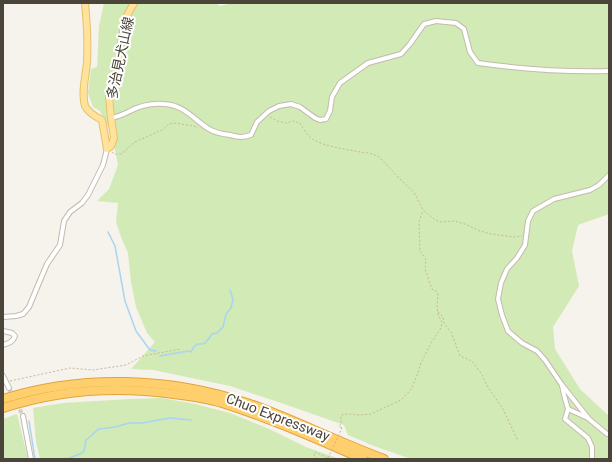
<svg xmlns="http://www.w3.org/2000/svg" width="612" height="462" font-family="Roboto,'Noto Sans JP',sans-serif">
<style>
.green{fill:#d2eab5}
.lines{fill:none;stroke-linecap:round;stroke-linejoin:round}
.stream{stroke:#a9d4f2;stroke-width:1.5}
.minor-tunnel{stroke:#d4d0c8;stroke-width:4;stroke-dasharray:4 2;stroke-linecap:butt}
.minor-casing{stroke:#c2bbae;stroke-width:6}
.primary-casing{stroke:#e6c16a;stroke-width:8}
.motorway-casing{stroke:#e0a43c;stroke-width:10}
.path{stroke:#c4b79f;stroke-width:1;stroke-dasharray:2 2;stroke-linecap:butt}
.minor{stroke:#fff;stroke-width:4}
.primary{stroke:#ffe39c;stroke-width:6}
.motorway{stroke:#ffcf6e;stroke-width:8}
.path-bridge{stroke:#c4b79f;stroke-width:1;stroke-dasharray:2 2;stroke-linecap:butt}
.labels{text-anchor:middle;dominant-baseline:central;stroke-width:4;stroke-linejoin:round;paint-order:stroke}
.street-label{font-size:14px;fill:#4b4439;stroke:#fff}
</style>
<rect width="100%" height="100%" fill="#f6f3ec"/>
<!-- green -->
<g class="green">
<path d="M 104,3 L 216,3 L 220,6 L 233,3 L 609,3 L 609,214 L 578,225 L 572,251 L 579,286 L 553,327 L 555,349 L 580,389 L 609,416 L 609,459 L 411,459 L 374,446 L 348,435 L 344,425 L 287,405 L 230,386 L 153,370 L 131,369 L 155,342 L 147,333 L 136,307 L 131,282 L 128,253 L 121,237 L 116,222 L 118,203 L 97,201 L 109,189 L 118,165 L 112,134 L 100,111 L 93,107 L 88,93 L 91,69 L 97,67 L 99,26 Z"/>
<path d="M 162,398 L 195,404 L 230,413 L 267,428 L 306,447 L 340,459 L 40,459 L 36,442 L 33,408 L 63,403 L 130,399 Z"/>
<path d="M 17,414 L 28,459 L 3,459 L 3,419 Z"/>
</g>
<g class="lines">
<!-- stream -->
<g class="stream">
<path d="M 108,232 L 115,246 L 125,301 L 136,331 L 150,350 L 156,351"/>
<path d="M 160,356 L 188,351 L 191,352 L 193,348 L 197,344 L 202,344 L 205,343 L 210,337 L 212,334 L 217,333 L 223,327 L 226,314 L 231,308 L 233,299 L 230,290"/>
<path d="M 29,421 L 35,459"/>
<path d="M 67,459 L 82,453 L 84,451 L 86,440 L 91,436 L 97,430 L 99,429 L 115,427 L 129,423 L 142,423 L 170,418 L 191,420"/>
</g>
<!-- minor-tunnel -->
<path class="minor-tunnel" d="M 9,388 L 23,416"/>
<defs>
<g id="minor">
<path d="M 111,118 C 117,117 122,115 128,112 C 139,106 152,103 164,104 C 185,105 194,120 209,129 C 215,133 222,134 230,135 C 238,137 242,138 251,135 L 257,122 L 269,111 L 279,106 L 291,104 L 300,107 L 315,118 L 320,120 L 326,119 L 330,111 L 332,97 L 340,83 L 368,63 L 401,54 L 410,44 L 424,24 L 436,21 L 456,23 L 464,29 L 470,52 L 478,63 C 521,69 565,72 609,71"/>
<path d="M 609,175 L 599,185 L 590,190 L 554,199 L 533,211 L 528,221 L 525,245 L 517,258 L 507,269 L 501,283 L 498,299 L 502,315 L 508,331 L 522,343 L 537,351 L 545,360 L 562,385 L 589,419 L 607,434 L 609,434"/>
<path d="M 3,317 L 16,316 L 23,314 L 29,307 L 36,290 L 47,264 L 60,245 L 64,221 L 70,212 L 82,203 L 88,195 L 103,165 L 107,149"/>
<path d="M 3,331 L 12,333 L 15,336 C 13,342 9,343 3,345"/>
<path d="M 3,376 L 9,388"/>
<path d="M 562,385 L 564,395 L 568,409 L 565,419 L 588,438 L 592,447 L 592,459"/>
<path d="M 568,409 L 588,418"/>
<path d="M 23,416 L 31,459"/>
</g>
<path id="primary" d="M 85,3 C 87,23 88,43 87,62 C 86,75 81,93 85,106 C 88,112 96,117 102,120 L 107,149 L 111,146 L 114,138 L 111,118 L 109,96 L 119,66 L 121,44 L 125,19 L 134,3"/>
<g id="motorway">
<path d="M 3,399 C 82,374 171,377 250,404 C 261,407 271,412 281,416 C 315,430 349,446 384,459"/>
<path d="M 3,408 C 58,390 117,386 174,394 C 190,396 206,398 222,403 C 270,418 317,439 363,459"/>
</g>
</defs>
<!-- minor casing -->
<use href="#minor" class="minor-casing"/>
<!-- primary casing -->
<use href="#primary" class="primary-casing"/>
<!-- motorway casing -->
<use href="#motorway" class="motorway-casing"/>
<!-- path -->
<g class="path">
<path d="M 270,117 L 277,121 L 286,123 L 293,121 L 300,123 C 303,129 308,136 314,140 C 327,147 345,149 360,152 C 367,153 374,153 380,158 L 406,185 L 414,192 L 423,210 L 434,219 L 440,222 L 454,221 L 465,224 L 480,231 L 491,234 L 514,237 L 522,236"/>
<path d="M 112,152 L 115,154 L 121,154 L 135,142 L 162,130 L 169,124 L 176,123 L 198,127"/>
<path d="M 438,312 L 443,317 L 444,323 L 451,332 L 460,356 L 472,361 L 483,376 L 486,384 L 503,409 L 518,441"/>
<path d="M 10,381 L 70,368 L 93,370 L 126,365 L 143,356 L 181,349"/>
<path d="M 342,428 L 339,427 L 341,423 L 341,415 L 347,414 L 360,415 L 371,414 L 401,400 L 407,394 L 412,388 L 419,370 L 420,365 L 431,343 L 441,328 L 442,322 L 438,314 L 437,307 L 438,294 L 437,292 L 432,289 L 425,269 L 426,259 L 420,251 L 419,221 L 423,211"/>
<path d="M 317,459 L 314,455 L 315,452 L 328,458"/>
</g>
<!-- minor -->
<use href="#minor" class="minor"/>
<!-- primary -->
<use href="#primary" class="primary"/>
<!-- motorway -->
<use href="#motorway" class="motorway"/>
<!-- path-bridge -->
<path class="path-bridge" d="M 328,458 L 342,428"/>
</g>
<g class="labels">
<!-- street labels -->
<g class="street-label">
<text transform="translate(120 58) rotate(-78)">多治見犬山線</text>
<text transform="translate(278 417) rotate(21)">Chuo Expressway</text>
</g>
</g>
<!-- border -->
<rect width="612" height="462" fill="none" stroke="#4b4439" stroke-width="8"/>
</svg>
